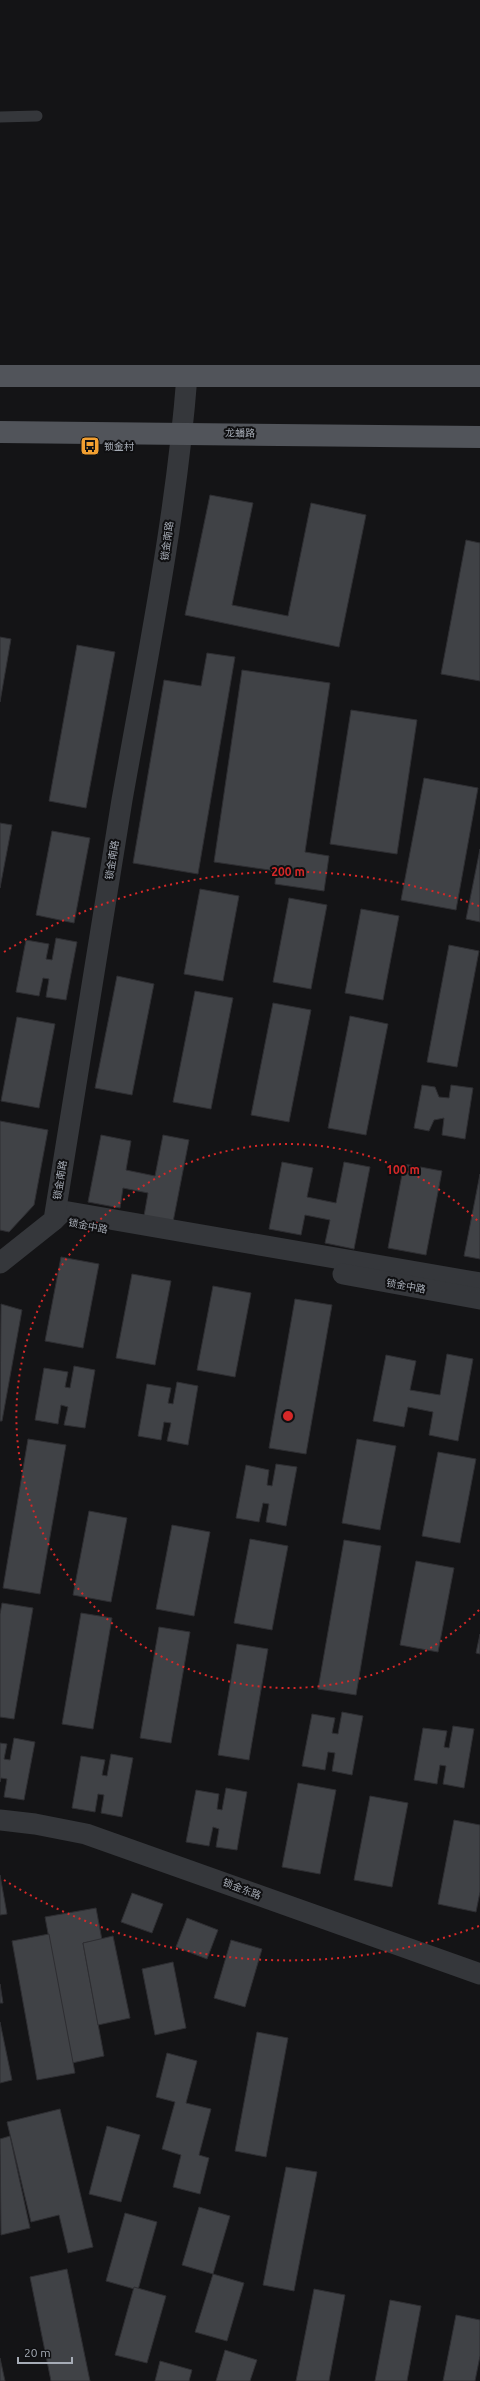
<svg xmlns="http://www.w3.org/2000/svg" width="480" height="2381" font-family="Ubuntu,'Noto Sans SC',sans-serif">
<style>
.building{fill:#404246;stroke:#2e2e32}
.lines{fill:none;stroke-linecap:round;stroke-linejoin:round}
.lane{stroke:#35373b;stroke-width:11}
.street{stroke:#35373b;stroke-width:21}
.primary{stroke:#51545a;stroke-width:22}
.ring{fill:none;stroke:#d62828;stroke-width:2;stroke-dasharray:2 4}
.labels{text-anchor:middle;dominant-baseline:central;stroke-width:4;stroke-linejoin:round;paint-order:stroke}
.street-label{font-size:10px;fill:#a6acb6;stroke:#0f0f11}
.poi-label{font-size:10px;fill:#a6acb6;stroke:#0f0f11;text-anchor:start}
.centre{fill:#d62828;stroke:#0f0f11;stroke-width:2}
.ring-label{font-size:12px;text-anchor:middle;font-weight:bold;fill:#d62828;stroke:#0f0f11;stroke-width:4;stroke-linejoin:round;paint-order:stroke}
</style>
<rect width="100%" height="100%" fill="#141416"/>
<!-- building -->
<g class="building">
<path d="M 210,495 L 253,503 L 232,605 L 288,616 L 311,503 L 366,515 L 339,647 L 185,615 Z"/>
<path d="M 466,540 L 480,543 L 480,681 L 441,674 Z"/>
<path d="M 0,637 L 11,639 L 0,702 Z"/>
<path d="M 77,645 L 115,652 L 86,808 L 49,801 Z"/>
<path d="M 207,653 L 235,657 L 198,874 L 133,863 L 164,680 L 201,686 Z"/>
<path d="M 242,670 L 330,683 L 305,852 L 329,856 L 324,891 L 275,884 L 276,871 L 214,862 Z"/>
<path d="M 351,710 L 417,720 L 397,854 L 330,844 Z"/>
<path d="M 424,778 L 478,788 L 456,910 L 401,900 Z"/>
<path d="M 0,823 L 12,825 L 0,888 Z"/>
<path d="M 52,831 L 90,838 L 74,923 L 36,915 Z"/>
<path d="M 480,849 L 480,922 L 466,919 Z"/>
<path d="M 200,889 L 239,896 L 223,981 L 184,974 Z"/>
<path d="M 289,898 L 327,905 L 311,989 L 273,982 Z"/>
<path d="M 361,909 L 399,916 L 383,1000 L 345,993 Z"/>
<path d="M 56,938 L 77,942 L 66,1000 L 46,997 L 49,979 L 43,978 L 39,996 L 16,992 L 26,940 L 49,944 L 46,959 L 52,960 Z"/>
<path d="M 449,945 L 479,951 L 457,1067 L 427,1062 Z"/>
<path d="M 117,976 L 154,984 L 132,1095 L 95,1088 Z"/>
<path d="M 195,991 L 233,998 L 211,1109 L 173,1102 Z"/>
<path d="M 273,1003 L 311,1010 L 289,1122 L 251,1115 Z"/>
<path d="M 350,1016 L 388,1024 L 366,1135 L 328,1128 Z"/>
<path d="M 17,1017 L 55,1024 L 39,1108 L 1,1101 Z"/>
<path d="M 422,1085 L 435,1087 L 439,1097 L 449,1098 L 451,1085 L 473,1088 L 465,1139 L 442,1135 L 444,1118 L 434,1120 L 429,1131 L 414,1128 Z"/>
<path d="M 0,1121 L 48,1130 L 34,1205 L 9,1232 L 0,1230 Z"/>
<path d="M 101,1135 L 131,1141 L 126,1170 L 155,1176 L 163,1135 L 189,1140 L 173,1222 L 144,1216 L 148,1193 L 123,1188 L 120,1208 L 88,1202 Z"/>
<path d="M 282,1162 L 313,1168 L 307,1197 L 336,1203 L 344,1162 L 370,1167 L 354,1249 L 325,1243 L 330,1220 L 305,1215 L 301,1235 L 269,1229 Z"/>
<path d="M 404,1164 L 442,1171 L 426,1255 L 388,1248 Z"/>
<path d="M 480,1174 L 480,1259 L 464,1256 Z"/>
<path d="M 61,1257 L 99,1264 L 83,1348 L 45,1341 Z"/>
<path d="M 132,1274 L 171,1281 L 155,1365 L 116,1358 Z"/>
<path d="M 213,1286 L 251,1293 L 235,1377 L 197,1370 Z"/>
<path d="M 295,1299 L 332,1305 L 306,1454 L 269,1448 Z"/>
<path d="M 1,1304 L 22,1310 L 2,1421 L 0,1421 Z"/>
<path d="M 447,1354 L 473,1359 L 458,1441 L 429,1435 L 433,1412 L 408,1407 L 404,1427 L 373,1421 L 386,1355 L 416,1361 L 410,1390 L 440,1395 Z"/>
<path d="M 74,1366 L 95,1370 L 85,1428 L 64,1425 L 68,1407 L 61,1405 L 58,1424 L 35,1420 L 44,1368 L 68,1372 L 65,1387 L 70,1388 Z"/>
<path d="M 177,1382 L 198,1386 L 188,1445 L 167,1441 L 171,1423 L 164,1422 L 161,1440 L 138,1436 L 147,1384 L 171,1388 L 168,1403 L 173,1404 Z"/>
<path d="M 28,1439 L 66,1445 L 40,1594 L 3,1588 Z"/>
<path d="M 357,1439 L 396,1446 L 380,1530 L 342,1523 Z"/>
<path d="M 438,1452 L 476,1459 L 460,1543 L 422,1536 Z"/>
<path d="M 276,1464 L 297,1467 L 286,1526 L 266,1522 L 269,1504 L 263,1503 L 259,1522 L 236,1518 L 246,1465 L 269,1470 L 267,1485 L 272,1486 Z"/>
<path d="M 89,1511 L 127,1518 L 111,1602 L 73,1595 Z"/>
<path d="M 172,1525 L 210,1532 L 194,1616 L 156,1609 Z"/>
<path d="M 250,1539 L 288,1546 L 272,1630 L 234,1623 Z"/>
<path d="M 344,1540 L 381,1546 L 356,1695 L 318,1689 Z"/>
<path d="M 416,1561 L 454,1568 L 438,1652 L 400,1645 Z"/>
<path d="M 2,1603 L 33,1608 L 14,1719 L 0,1717 L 0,1614 Z"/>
<path d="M 81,1613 L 112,1618 L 93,1729 L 62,1724 Z"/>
<path d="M 159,1627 L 190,1632 L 171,1743 L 140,1738 Z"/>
<path d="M 480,1634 L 480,1654 L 476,1653 Z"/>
<path d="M 237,1644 L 268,1649 L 249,1760 L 218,1755 Z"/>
<path d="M 342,1712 L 363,1716 L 352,1775 L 332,1771 L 335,1753 L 328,1752 L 325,1770 L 302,1766 L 312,1714 L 335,1718 L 332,1733 L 338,1734 Z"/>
<path d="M 453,1726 L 474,1729 L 464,1788 L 443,1784 L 446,1766 L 440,1765 L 437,1784 L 414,1780 L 423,1728 L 447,1731 L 444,1747 L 449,1748 Z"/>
<path d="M 14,1738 L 35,1742 L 24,1800 L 4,1797 L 7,1779 L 1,1778 L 0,1782 L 0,1743 L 7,1744 L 4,1759 L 10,1760 Z"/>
<path d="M 111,1754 L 133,1758 L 122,1817 L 101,1813 L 104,1795 L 98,1794 L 95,1812 L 72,1808 L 81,1756 L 105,1760 L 102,1775 L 107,1776 Z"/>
<path d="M 298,1783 L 336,1790 L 320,1874 L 282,1867 Z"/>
<path d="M 226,1788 L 247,1792 L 237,1850 L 216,1847 L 219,1829 L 213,1827 L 209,1846 L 186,1842 L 196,1790 L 219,1794 L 217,1809 L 222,1810 Z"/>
<path d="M 370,1796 L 408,1803 L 392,1887 L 354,1880 Z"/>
<path d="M 454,1820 L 480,1825 L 480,1892 L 476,1912 L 438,1904 Z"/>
<path d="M 0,1875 L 7,1914 L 0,1915 Z"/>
<path d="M 132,1893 L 163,1904 L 152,1933 L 121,1922 Z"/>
<path d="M 96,1908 L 102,1940 L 83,1943 L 104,2056 L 72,2063 L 45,1917 Z"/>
<path d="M 187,1918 L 218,1930 L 207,1959 L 176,1947 Z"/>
<path d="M 49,1934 L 75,2073 L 37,2080 L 12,1941 Z"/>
<path d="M 113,1936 L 130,2018 L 98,2025 L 83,1943 Z"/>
<path d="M 231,1940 L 262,1949 L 245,2007 L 214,1998 Z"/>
<path d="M 173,1962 L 186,2028 L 155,2035 L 142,1969 Z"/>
<path d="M 0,1984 L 3,2003 L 0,2003 Z"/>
<path d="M 0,2022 L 12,2080 L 0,2083 Z"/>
<path d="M 257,2032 L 288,2038 L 266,2157 L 235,2151 Z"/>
<path d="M 167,2053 L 197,2061 L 186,2103 L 211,2109 L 199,2155 L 209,2158 L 200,2194 L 173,2187 L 181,2155 L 162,2149 L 175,2102 L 156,2097 Z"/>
<path d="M 60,2109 L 93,2247 L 68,2253 L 59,2215 L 31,2222 L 7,2122 Z"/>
<path d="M 107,2126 L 140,2135 L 121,2202 L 89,2194 Z"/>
<path d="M 10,2136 L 30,2228 L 1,2235 L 0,2139 Z"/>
<path d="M 286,2167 L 317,2172 L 294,2291 L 263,2285 Z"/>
<path d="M 199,2207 L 230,2216 L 213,2274 L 182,2265 Z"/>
<path d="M 125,2213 L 157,2222 L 138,2290 L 106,2281 Z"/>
<path d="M 67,2269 L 90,2381 L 51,2381 L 30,2277 Z"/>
<path d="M 213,2274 L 244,2283 L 227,2341 L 195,2332 Z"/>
<path d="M 134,2287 L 166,2296 L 147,2363 L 115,2355 Z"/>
<path d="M 314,2289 L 345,2295 L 329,2381 L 296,2381 Z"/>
<path d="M 390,2300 L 421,2306 L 407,2381 L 375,2381 Z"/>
<path d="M 456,2315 L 480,2320 L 480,2356 L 475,2381 L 443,2381 Z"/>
<path d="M 225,2350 L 257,2360 L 250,2381 L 216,2381 Z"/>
<path d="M 0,2358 L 5,2381 L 0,2381 Z"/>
<path d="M 160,2361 L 192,2370 L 189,2381 L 155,2381 Z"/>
</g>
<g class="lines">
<!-- lane -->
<path class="lane" d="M 0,117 L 37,116"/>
<!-- street -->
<g class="street">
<path d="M 54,1220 L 63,1211 L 480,1283"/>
<path d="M 0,1263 L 54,1220 C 76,1080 98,940 122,800 C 147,659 176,519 187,376"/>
<path d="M 343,1274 L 480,1299"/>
<path d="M 0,1820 L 35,1824 L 86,1834 L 480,1974"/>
</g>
<!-- primary -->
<g class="primary">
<path d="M 0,376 L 480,376"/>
<path d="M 0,432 L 480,437"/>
</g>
</g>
<!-- distance rings -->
<g class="ring">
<path d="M479 1610A272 272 0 1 1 479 1222"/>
<path d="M479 1926A544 544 0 0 1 4 1880M4 952A544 544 0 0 1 479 906"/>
</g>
<!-- icons -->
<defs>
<symbol id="bus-square" viewBox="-11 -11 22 22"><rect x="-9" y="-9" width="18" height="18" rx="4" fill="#f19f31" stroke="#0f0f11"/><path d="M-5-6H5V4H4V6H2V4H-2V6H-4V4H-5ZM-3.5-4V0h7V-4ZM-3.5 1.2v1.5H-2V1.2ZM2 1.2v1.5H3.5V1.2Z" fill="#111"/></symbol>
</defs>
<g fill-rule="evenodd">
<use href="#bus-square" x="79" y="435" width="22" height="22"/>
</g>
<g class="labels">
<!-- street labels -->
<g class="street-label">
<text transform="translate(240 433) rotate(1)">龙蟠路</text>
<text transform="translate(167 541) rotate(-82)">锁金南路</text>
<text transform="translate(112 860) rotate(-81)">锁金南路</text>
<text transform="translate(60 1180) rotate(-81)">锁金南路</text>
<text transform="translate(88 1226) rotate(11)">锁金中路</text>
<text transform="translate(406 1286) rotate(10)">锁金中路</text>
<text transform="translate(242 1889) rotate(21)">锁金东路</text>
</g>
<!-- poi labels -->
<g class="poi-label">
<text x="104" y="446">锁金村</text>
</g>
</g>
<circle cx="288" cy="1416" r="6" class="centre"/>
<g class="ring-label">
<text x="288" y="876">200 m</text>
<text x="403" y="1174">100 m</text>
</g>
<!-- scale -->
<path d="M18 2357v6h54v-6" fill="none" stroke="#a6acb6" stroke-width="2"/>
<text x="24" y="2357" font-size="12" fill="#a6acb6" stroke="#0f0f11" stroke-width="3" paint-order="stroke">20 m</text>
</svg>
